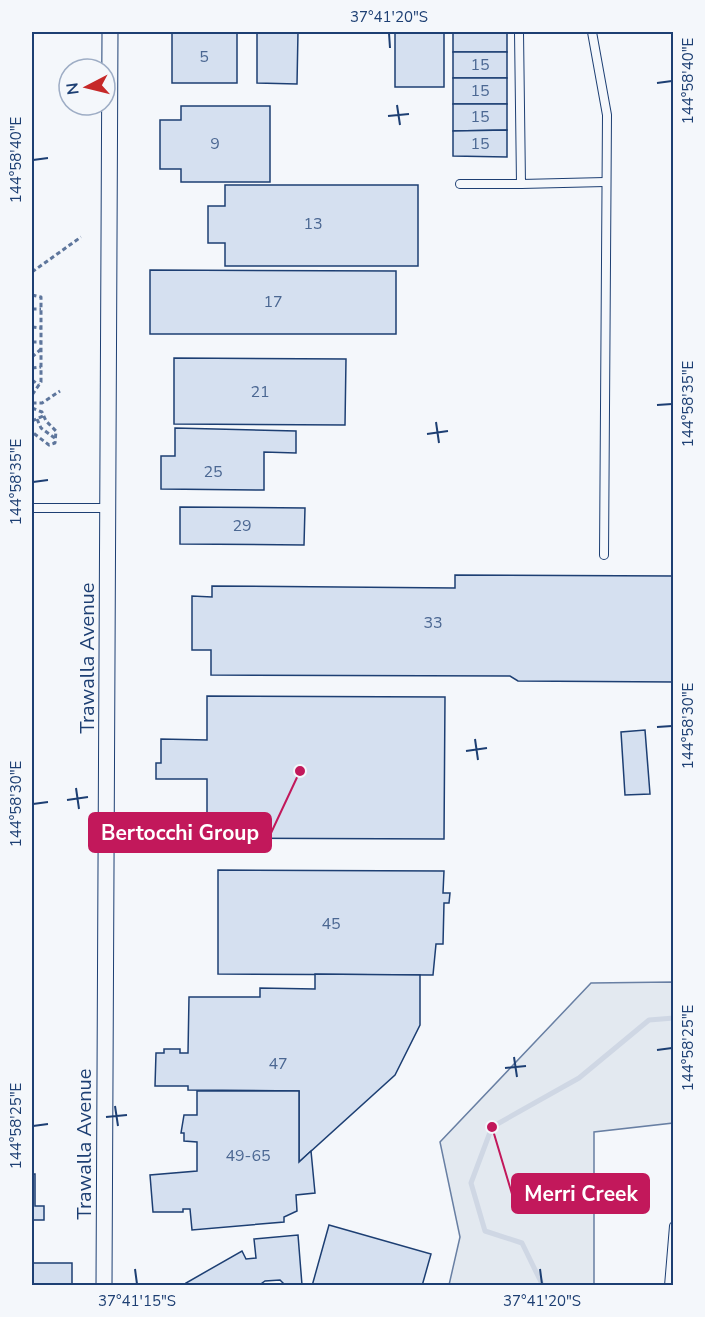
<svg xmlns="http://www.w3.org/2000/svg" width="705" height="1317" font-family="'Nunito Sans',sans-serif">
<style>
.green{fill:#e3e9f0;stroke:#687fa3;stroke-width:1.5}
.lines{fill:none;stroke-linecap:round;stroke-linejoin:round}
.stream{stroke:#cfd7e4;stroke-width:5}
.building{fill:#d5e0f0;stroke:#1d3f73;stroke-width:1.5}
.lane-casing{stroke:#1d3f73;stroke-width:10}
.street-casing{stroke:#1d3f73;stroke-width:17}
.path{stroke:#5e769c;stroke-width:3;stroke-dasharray:4.5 3;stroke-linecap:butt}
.lane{stroke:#f4f7fb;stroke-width:8}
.street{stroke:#f4f7fb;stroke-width:15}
.ticks{fill:none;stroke:#1d3f73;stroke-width:2}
.labels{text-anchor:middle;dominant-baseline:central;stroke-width:4.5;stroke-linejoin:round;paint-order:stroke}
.number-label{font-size:16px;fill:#4b6792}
.street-label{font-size:20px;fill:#1d3f73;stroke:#f4f7fb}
.leader{fill:none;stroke:#c2185b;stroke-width:2}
.callout-dot{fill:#c2185b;stroke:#f4f7fb;stroke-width:2}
.callout{fill:#c2185b;stroke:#c2185b;stroke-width:2}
.callout-label{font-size:21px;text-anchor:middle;font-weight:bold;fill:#fff}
.neatline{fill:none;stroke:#1d3f73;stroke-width:2}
.ticks-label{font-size:15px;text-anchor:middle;fill:#1d3f73}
</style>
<rect width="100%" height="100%" fill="#f4f7fb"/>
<!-- green -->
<path class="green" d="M 673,982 L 673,1123 L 594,1132 L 594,1285 L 449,1285 L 460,1237 L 440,1142 L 591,983 Z"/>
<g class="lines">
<!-- stream -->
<path class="stream" d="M 543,1286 L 522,1243 L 485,1231 L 471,1183 L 492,1127 L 579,1078 L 649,1020 L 674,1018"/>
</g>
<!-- building -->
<g class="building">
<rect x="172" y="32" width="65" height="51"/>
<path d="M 257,32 L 298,32 L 297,84 L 257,83 Z"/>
<rect x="395" y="32" width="49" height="55"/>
<rect x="453" y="32" width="54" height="20"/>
<rect x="453" y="52" width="54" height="26"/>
<rect x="453" y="78" width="54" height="26"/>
<path d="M 453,104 L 507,104 L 507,130 L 453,131 Z"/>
<path d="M 181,106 L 270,106 L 270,182 L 181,182 L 181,169 L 160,169 L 160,120 L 181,120 Z"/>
<path d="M 507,130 L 507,157 L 453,156 L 453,131 Z"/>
<path d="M 225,185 L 418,185 L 418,266 L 225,266 L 225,243 L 208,243 L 208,206 L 225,206 Z"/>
<path d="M 150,270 L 396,271 L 396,334 L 150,334 Z"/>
<path d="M 174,358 L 346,359 L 345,425 L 174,424 Z"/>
<path d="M 175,428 L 296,431 L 296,453 L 264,452 L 264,490 L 161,489 L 161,456 L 175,456 Z"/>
<path d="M 180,507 L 305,508 L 304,545 L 180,544 Z"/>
<path d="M 455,575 L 674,576 L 674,682 L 518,681 L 510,676 L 211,675 L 211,650 L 192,650 L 192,596 L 212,597 L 212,586 L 455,588 Z"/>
<path d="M 207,696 L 445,697 L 444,839 L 197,838 L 197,819 L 207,818 L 207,779 L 156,779 L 156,763 L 161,763 L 161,739 L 207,740 Z"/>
<path d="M 645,730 L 650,794 L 625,795 L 621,732 Z"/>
<path d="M 218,870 L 444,871 L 443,893 L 450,893 L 449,903 L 444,903 L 443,944 L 436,944 L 433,975 L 218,974 Z"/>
<path d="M 315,974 L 420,975 L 420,1025 L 395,1075 L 299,1162 L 299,1091 L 188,1090 L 188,1086 L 155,1086 L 156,1053 L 164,1053 L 164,1049 L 180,1049 L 180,1053 L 188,1053 L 189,997 L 260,997 L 260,988 L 315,989 Z"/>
<path d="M 197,1091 L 299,1091 L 299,1162 L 311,1151 L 315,1193 L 296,1195 L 297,1211 L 284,1217 L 284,1222 L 192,1230 L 190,1209 L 183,1209 L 183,1212 L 153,1212 L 150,1175 L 197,1171 L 197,1142 L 184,1141 L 184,1133 L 181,1133 L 184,1115 L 197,1115 Z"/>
<path d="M 32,1174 L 35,1174 L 35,1206 L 44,1206 L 44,1220 L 32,1220 Z"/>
<path d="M 329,1225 L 431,1254 L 422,1286 L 312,1286 Z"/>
<path d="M 298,1235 L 302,1285 L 286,1286 L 280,1280 L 265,1281 L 258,1286 L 188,1286 L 186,1283 L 242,1251 L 246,1259 L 256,1258 L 254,1239 Z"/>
<rect x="32" y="1263" width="40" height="23"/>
</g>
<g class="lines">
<defs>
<g id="lane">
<path d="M 519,32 L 521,184 L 605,182"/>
<path d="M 592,32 L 607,115 L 604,555"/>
<path d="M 460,184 L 521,184"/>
<path d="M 32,508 L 108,508"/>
<path d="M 669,1286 L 674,1226"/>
</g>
<path id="street" d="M 104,1286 L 110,32"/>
</defs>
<!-- lane casing -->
<use href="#lane" class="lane-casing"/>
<!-- street casing -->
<use href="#street" class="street-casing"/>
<!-- path -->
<g class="path">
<path d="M 32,272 L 81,237"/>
<path d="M 32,295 L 41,297 L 41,382 L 32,395"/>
<path d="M 32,309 L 41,309"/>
<path d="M 32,327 L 41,328"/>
<path d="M 32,342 L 41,342"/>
<path d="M 32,357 L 41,349"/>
<path d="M 32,368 L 41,367"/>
<path d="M 32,380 L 39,385"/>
<path d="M 32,403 L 42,403 L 60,391"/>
<path d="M 32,408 L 42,412 L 46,421 L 56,431 L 55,443 L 49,445 L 32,432"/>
<path d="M 37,419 L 41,428 L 56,439"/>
<path d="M 32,421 L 43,416"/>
</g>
<!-- lane -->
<use href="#lane" class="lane"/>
<!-- street -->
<use href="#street" class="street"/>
</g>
<!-- ticks -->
<path class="ticks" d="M 389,33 L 390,48M 657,83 L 672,81M 397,105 L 400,125M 388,116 L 409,114M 33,160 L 48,158M 657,405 L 672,404M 436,422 L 439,443M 427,434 L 448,431M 33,482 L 48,480M 657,727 L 672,726M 475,739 L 478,760M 466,751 L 487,748M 76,788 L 79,809M 67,800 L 88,797M 33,804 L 48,802M 657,1050 L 672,1048M 514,1057 L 517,1077M 505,1068 L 526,1066M 115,1106 L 118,1126M 106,1117 L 127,1115M 33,1126 L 48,1124M 135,1269 L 137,1284M 540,1269 L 542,1284"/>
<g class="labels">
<!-- number labels -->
<g class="number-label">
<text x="204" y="57">5</text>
<text x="480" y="65">15</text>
<text x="480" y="91">15</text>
<text x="480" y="117">15</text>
<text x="215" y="144">9</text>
<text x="480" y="144">15</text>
<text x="313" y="224">13</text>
<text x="273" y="302">17</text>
<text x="260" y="392">21</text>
<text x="213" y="472">25</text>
<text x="242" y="526">29</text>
<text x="433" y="623">33</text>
<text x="331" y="924">45</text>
<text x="278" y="1064">47</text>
<text x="248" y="1156">49-65</text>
</g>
<!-- street labels -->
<g class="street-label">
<text transform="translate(87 658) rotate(-90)">Trawalla Avenue</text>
<text transform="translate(84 1144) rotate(-90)">Trawalla Avenue</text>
</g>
</g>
<!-- callouts -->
<path class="leader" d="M300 771L271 833M492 1127L512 1194"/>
<g class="callout-dot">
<circle cx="300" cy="771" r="6"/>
<circle cx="492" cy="1127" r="6"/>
</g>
<g class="callout">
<rect x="89" y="813" width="182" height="39" rx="6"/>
<rect x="512" y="1174" width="137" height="39" rx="6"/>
</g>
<g class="callout-label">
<text x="180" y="840">Bertocchi Group</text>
<text x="581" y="1201">Merri Creek</text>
</g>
<!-- border -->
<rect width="705" height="1317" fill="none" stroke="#f4f7fb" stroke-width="66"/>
<!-- north arrow -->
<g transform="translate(87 87) rotate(263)"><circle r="28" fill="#f4f7fb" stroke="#9eadc5" stroke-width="1.5"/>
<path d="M0-4.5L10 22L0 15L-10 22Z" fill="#c62828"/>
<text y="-9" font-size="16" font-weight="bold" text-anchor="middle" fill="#1d3f73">N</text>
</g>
<rect x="33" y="33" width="639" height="1251" class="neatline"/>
<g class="ticks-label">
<text x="389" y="22">37°41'20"S</text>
<text transform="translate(688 81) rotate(-90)" y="5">144°58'40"E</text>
<text transform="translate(16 160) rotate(-90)" y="5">144°58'40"E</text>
<text transform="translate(688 404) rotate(-90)" y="5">144°58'35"E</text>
<text transform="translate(16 482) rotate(-90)" y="5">144°58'35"E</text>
<text transform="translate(688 726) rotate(-90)" y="5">144°58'30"E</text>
<text transform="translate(16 804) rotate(-90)" y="5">144°58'30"E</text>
<text transform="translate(688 1048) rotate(-90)" y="5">144°58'25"E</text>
<text transform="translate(16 1126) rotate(-90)" y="5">144°58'25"E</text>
<text x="137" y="1306">37°41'15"S</text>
<text x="542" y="1306">37°41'20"S</text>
</g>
</svg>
